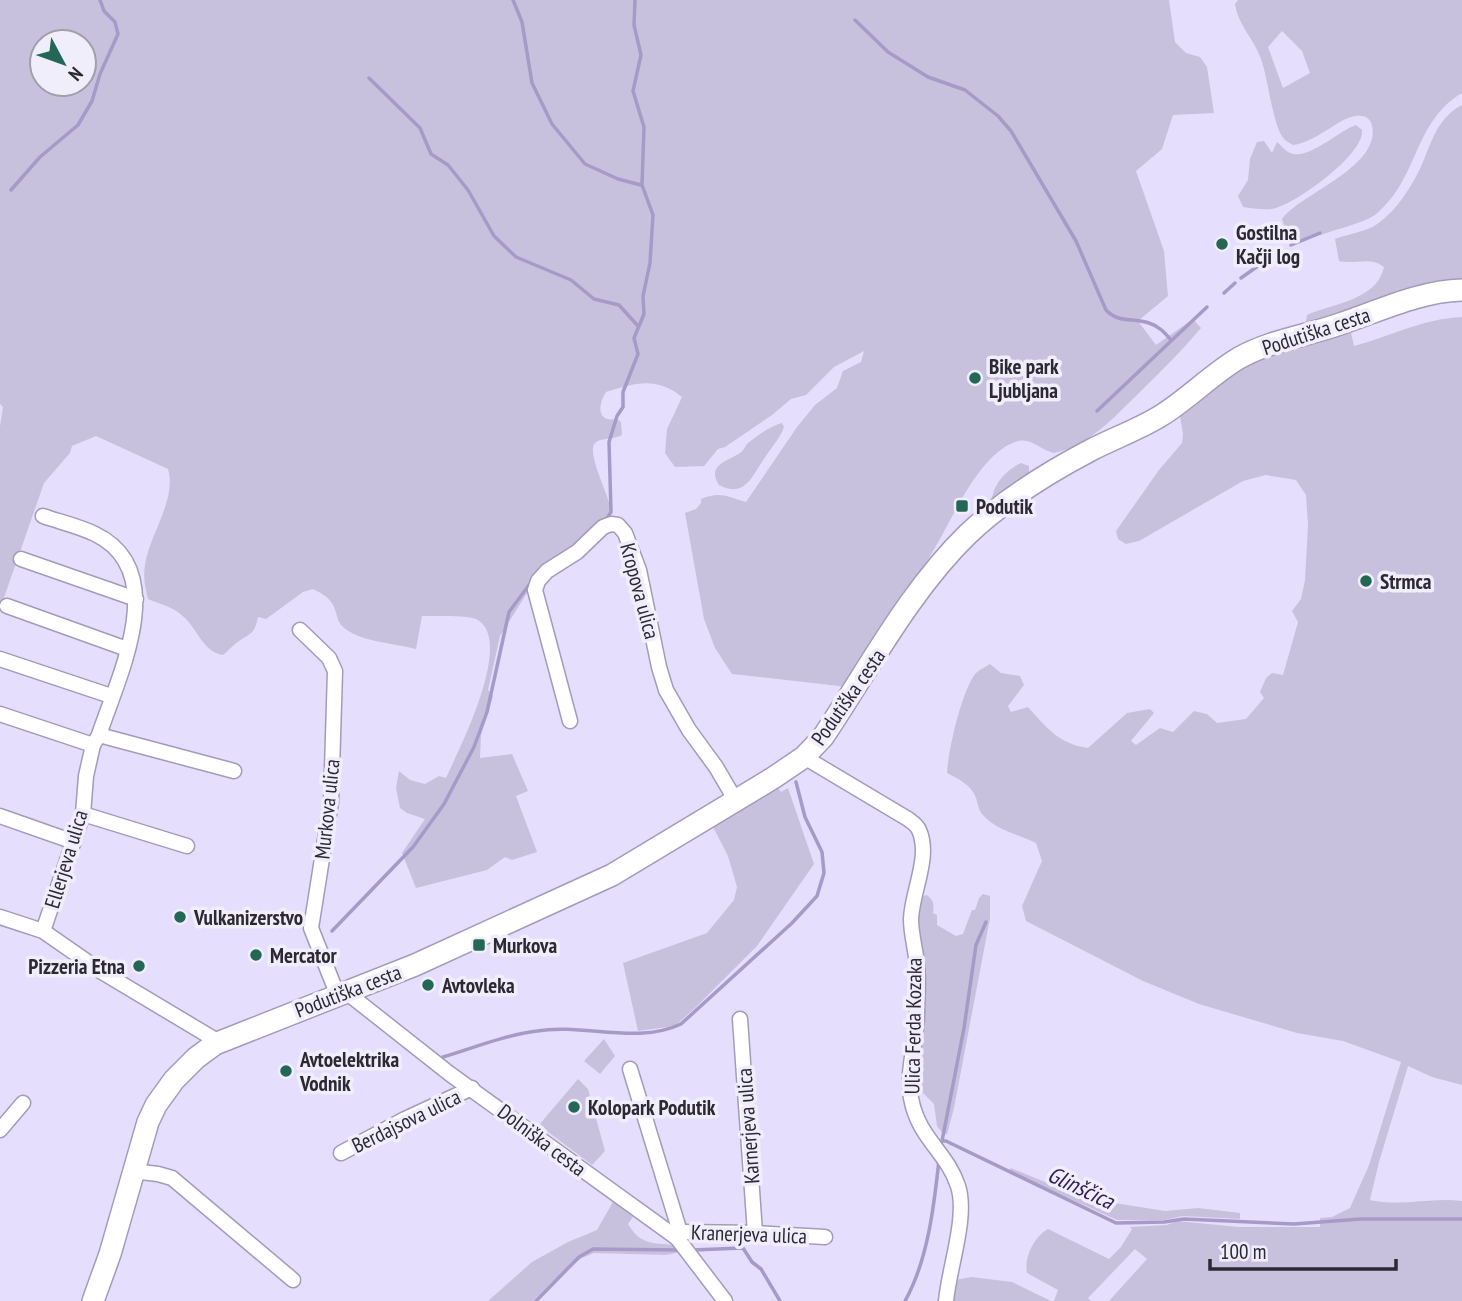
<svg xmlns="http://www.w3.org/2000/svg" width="1462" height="1301" font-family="'PT Sans Narrow',sans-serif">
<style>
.green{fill:#c8c1de;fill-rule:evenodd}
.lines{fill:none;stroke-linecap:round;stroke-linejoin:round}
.stream{stroke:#a69bc7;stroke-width:3.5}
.street-casing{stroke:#a29bb9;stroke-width:17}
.secondary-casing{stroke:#a29bb9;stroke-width:24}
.street{stroke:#fff;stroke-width:14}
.secondary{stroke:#fff;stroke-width:21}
.poi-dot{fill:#256756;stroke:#f1eefb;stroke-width:2.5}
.labels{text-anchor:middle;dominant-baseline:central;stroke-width:7;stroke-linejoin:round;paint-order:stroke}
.poi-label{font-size:21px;font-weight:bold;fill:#2c2935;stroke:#f1eefb;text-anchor:start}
.street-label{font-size:21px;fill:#2c2935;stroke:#f1eefb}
.water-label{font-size:23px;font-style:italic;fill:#332056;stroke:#f1eefb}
</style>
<rect width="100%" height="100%" fill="#e5defd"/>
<!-- green -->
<g class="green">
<path d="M 0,0 L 1169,0 L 1175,42 L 1186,53 L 1200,57 L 1207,67 L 1214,113 L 1173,115 L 1162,149 L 1136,171 L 1164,251 L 1168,296 L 1138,321 L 1156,345 L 1193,319 L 1201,328 C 1181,352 1159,373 1137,395 C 1112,419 1090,445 1054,453 C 1040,450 1030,436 1015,442 C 977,456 953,519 933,551 C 905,597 876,642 848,687 L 732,674 L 715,648 L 704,619 L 685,513 L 696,509 L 701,503 L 701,499 C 721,491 727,497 746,502 L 797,427 L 815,405 L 837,388 L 843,371 L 861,362 L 864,351 L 834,367 L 806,395 L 791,399 L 772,415 L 725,447 L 718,449 L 704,466 L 675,467 L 665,453 L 667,429 L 682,397 C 656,376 635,383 606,392 C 598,404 596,423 617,419 L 621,422 L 622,435 C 614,440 601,437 595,443 C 586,452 609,496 611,509 L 601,524 L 529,590 L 500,636 L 488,690 L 493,696 L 481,735 L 480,758 L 512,754 L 528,791 L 516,796 L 537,852 L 512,860 L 505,857 L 487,870 L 416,888 L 402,853 L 425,819 L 407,813 L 400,808 L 396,788 L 399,771 L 410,780 L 425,784 L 439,776 L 446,778 C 459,749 516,639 476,619 C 468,615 433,616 422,616 L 416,649 C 394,643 358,642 342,626 C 336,620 337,609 331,602 C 327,596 319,592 313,589 L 303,592 L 266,619 L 258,617 C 255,631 253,633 242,639 C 235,643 229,650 223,655 C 201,652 197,625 179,613 C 170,606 159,604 148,599 C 145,587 143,577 145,565 C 149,535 177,500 168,469 L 96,436 L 72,446 L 70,453 L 44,483 L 0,609 L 0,426 L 3,407 L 0,404 ZM 42,42 L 84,42 L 84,84 L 42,84 Z"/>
<path d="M 1238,0 L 1462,0 L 1462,93 C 1413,122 1419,179 1376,214 C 1366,223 1321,233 1305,241 L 1297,243 L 1289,241 L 1282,219 C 1300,194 1381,167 1372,126 C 1371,118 1364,115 1356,116 C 1340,117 1317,142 1293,145 C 1290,143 1287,142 1284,139 C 1273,127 1268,78 1261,59 C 1254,39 1238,25 1235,4 ZM 1282,31 L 1302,51 L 1310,73 L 1283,88 L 1268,47 Z"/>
<path d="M 1462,105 L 1462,280 L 1310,325 L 1306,321 L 1307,315 C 1334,303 1377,300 1384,267 C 1369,256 1355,265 1339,261 L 1335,239 C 1348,234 1370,231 1380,222 C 1397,209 1409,190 1419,171 C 1431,146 1435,119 1462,105 Z"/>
<path d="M 1356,125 L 1362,130 C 1365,154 1298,202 1276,208 C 1266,211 1253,208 1243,207 L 1238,196 L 1248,180 L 1250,159 L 1257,142 L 1264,141 L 1272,153 L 1277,142 C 1281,145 1285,151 1290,153 C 1308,161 1338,131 1356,125 Z"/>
<path d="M 1462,317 L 1462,1085 L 1432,1077 L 1408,1066 L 1379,1162 L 1370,1200 C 1400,1207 1431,1197 1462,1201 L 1462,1301 L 1109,1301 L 1147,1259 L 1135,1249 L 1088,1298 L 1091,1301 L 1054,1301 L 1058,1290 L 1027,1273 C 1024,1257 1034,1237 1048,1229 L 1109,1259 L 1121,1247 L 1132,1229 L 1130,1227 L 1167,1225 L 1177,1221 L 1239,1227 L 1320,1227 L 1320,1218 L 1332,1217 L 1350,1208 L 1369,1165 L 1401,1062 L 1343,1041 L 1297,1033 L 1199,1004 L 1143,981 L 1026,921 L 1022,906 L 1042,861 L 1036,843 C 1018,834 995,830 982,814 C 978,809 978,803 976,798 C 972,785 958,779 947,773 C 948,751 962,689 976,673 C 980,669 986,667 990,664 L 1001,673 L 1020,676 L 1024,685 L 1008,706 L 1011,712 L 1028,707 C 1047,728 1059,744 1088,748 L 1127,713 L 1150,709 L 1154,713 L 1131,741 L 1136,745 L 1160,728 L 1173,732 L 1194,711 L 1207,714 L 1217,723 L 1246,719 L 1264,698 L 1260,692 L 1266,678 L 1272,673 L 1283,675 L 1298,622 L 1292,611 L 1301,599 L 1305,580 L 1308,525 L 1306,495 L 1296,480 L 1266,475 L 1243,481 L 1139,541 L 1126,544 L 1118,539 L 1116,531 L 1159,470 L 1182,443 L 1183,434 L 1180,416 C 1208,391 1238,367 1272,350 C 1295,339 1325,335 1350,328 L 1354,346 C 1392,336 1421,319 1462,317 Z"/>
<path d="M 782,423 L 784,427 L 781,434 C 775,444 768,452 762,462 C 751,478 744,498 719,485 C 706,465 728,461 740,453 C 743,451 745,447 747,444 C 756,436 771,426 782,423 Z"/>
<path d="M 1021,463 L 1029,466 L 1029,473 L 992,502 C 991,486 1007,469 1021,463 Z"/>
<path d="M 775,785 L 781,792 L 788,788 L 814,864 L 757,946 L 696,1007 L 675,1026 L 638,1031 L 623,963 L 707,933 L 734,900 L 737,887 L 728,856 L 711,823 Z"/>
<path d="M 983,894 L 990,896 L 990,918 L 954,1108 L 947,1134 L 943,1134 L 937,1126 L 934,1104 L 918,1088 L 914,1073 L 916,924 L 920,897 L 927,895 C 934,901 934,904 933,913 L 937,915 L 937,925 L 956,936 L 963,934 L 972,910 L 975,910 L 979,898 Z"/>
<path d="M 604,1039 L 615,1056 L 600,1074 L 584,1061 Z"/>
<path d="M 578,1079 L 588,1089 L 605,1151 L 592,1165 L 539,1125 Z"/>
<path d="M 1011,1168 L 1083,1198 L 1165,1211 L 1198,1208 L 1240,1213 L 1240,1219 L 1183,1216 L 1164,1220 L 1117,1220 L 1009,1171 Z"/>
<path d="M 614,1200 L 633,1217 L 628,1224 C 641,1246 654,1243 678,1245 L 681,1252 L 666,1255 L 594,1253 L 582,1258 L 562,1273 L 533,1301 L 488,1301 L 532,1262 L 568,1242 L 597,1230 Z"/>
<path d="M 971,1277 L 1012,1282 L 1051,1301 L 949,1301 L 955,1280 Z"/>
</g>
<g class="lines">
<!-- stream -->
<g class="stream">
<path d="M 513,0 L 522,22 L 532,83 L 552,124 L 585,164 L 618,179 L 641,185"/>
<path d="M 855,20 L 888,52 L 928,77 L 965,90 L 998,116 L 1011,131 L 1076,241 L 1106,310 C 1119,324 1133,317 1149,323 C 1159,326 1165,333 1171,340"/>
<path d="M 369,78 L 420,128 L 431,154 L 448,165 L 468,190 L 494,236 L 516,257 L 571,280 L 594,299 L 619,305 L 638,326"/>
<path d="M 11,190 L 40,157 L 78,125 L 92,101 L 100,74 L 118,34 L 115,22 L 104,11 L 100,0"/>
<path d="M 1291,245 L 1320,233"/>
<path d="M 1241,278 L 1278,252"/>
<path d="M 1224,293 L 1235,283"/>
<path d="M 1097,411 L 1207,307"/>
<path d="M 605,521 L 611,512 L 609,442 L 617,416 L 623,407 L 623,392 L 638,354 L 634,338 L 644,314 L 643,296 L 650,263 L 653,215 L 642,185 L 644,127 L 633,91 L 641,55 L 634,25 L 635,0"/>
<path d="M 332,931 L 413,847 L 444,804 L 474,747 L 487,712 L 509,612 L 532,581"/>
<path d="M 443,1057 C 473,1048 505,1035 537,1031 C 583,1023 637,1045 681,1024 L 792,923 L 817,896 L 824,873 L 822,852 L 805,817 L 796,782"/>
<path d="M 942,1141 L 964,1028 L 976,945 L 986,922"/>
<path d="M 940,1145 L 942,1141 L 946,1141 L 1116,1223 L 1164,1222 L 1184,1219 L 1294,1224 L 1361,1219 L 1462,1219"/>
<path d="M 692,1250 L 743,1248 L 752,1262 L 761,1269 L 780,1301"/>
<path d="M 536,1301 L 579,1257 L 593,1249 L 681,1250"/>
<path d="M 905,1301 C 928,1260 934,1206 939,1160"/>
</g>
<defs>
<g id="street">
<path d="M 43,516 C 60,522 79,526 95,534 C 172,571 118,677 99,735 L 93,745 L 86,776 L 83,814 L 43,931"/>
<path d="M 21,559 L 136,599"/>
<path d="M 7,606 L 127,649"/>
<path d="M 300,630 L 329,658 L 335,671 L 331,802 L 311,928 L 338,996"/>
<path d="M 0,659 L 111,696"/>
<path d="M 0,714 L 93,745"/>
<path d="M 570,721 L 535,590 L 538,581 L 547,571 L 577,552 L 603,527 L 611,524 L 618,525 L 625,533 L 639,570 L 659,667 L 666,690 L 689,730 L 716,767 L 736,801"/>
<path d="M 99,735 L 234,771"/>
<path d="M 804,757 L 908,819 C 912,822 917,825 919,830 C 931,857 912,891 911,919 C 911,935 916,950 917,966 C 919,982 917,998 917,1014 C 917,1042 906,1070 911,1098 C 918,1138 947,1152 958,1186 C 968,1216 949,1268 946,1301"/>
<path d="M 83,814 L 187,846"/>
<path d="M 0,816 L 74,842"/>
<path d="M 0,917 L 43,931 L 102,972 L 219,1042"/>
<path d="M 346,992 L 450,1074 L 677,1238 L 725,1301"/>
<path d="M 740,1019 L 755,1233"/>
<path d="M 630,1069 L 680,1232"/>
<path d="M 0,1130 L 23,1103"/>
<path d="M 341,1153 L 405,1119 L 472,1088"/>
<path d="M 132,1171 L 158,1174 L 172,1178 L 293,1280"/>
<path d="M 677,1238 L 680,1232 L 755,1233 L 825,1237"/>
</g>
<path id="secondary" d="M 93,1301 L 110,1254 L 148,1122 L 156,1105 L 174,1080 L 196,1058 L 215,1044 L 415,965 L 612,875 L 773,778 L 804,757 L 823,737 C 868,670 910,590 968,534 C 1004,500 1047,473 1091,450 C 1114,438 1140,429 1162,415 C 1189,398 1212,374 1239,358 C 1271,340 1306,336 1340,324 C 1379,311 1420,291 1462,290"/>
</defs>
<!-- street casing -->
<use href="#street" class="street-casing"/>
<!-- secondary casing -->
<use href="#secondary" class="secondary-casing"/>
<!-- street -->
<use href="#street" class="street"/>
<!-- secondary -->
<use href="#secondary" class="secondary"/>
</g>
<!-- markers -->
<g class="poi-dot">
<circle cx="1222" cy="244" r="7"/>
<circle cx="975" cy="378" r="7"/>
<rect x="955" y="499" width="14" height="14" rx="3.5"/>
<circle cx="1366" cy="581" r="7"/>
<circle cx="180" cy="917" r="7"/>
<rect x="472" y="938" width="14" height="14" rx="3.5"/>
<circle cx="256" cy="955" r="7"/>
<circle cx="139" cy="966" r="7"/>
<circle cx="428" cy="985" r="7"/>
<circle cx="286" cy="1071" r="7"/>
<circle cx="574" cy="1107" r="7"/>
</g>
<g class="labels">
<!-- poi labels -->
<g class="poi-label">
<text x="1236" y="232">Gostilna<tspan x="1236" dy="24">Kačji log</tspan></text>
<text x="989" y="366">Bike park<tspan x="989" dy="24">Ljubljana</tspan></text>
<text x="976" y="506">Podutik</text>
<text x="1380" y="581">Strmca</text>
<text x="194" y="917">Vulkanizerstvo</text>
<text x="493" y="945">Murkova</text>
<text x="270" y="955">Mercator</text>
<text x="125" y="966" text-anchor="end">Pizzeria Etna</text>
<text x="442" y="985">Avtovleka</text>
<text x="300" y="1059">Avtoelektrika<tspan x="300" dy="24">Vodnik</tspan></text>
<text x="588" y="1107">Kolopark Podutik</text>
</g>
<!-- street labels -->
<g class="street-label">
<text transform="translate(1316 331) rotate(-18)">Podutiška cesta</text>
<text transform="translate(640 591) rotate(75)">Kropova ulica</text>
<text transform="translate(848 697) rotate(-55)">Podutiška cesta</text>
<text transform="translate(327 809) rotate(-84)">Murkova ulica</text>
<text transform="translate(66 859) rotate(-73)">Ellerjeva ulica</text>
<text transform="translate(348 991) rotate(-21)">Podutiška cesta</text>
<text transform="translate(913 1026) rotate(-89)">Ulica Ferda Kozaka</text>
<text transform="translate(406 1121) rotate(-26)">Berdajsova ulica</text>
<text transform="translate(748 1126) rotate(-94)">Karnerjeva ulica</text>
<text transform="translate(542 1140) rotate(37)">Dolniška cesta</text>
<text transform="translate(749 1234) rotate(2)">Kranerjeva ulica</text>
</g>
<!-- water labels -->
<g class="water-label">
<text transform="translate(1081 1187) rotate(25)">Glinščica</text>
</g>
</g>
<!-- north arrow -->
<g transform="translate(63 63) rotate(131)"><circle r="33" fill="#f1eefb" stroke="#a29fac" stroke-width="2"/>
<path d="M0-5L12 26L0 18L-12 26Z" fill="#256756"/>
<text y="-10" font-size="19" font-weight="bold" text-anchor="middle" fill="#2c2935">N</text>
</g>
<!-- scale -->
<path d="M1210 1259v10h186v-10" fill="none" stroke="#2c2935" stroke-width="3.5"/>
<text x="1220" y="1259" font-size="21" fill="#2c2935" stroke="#f1eefb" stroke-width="5" paint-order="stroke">100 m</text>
</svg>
